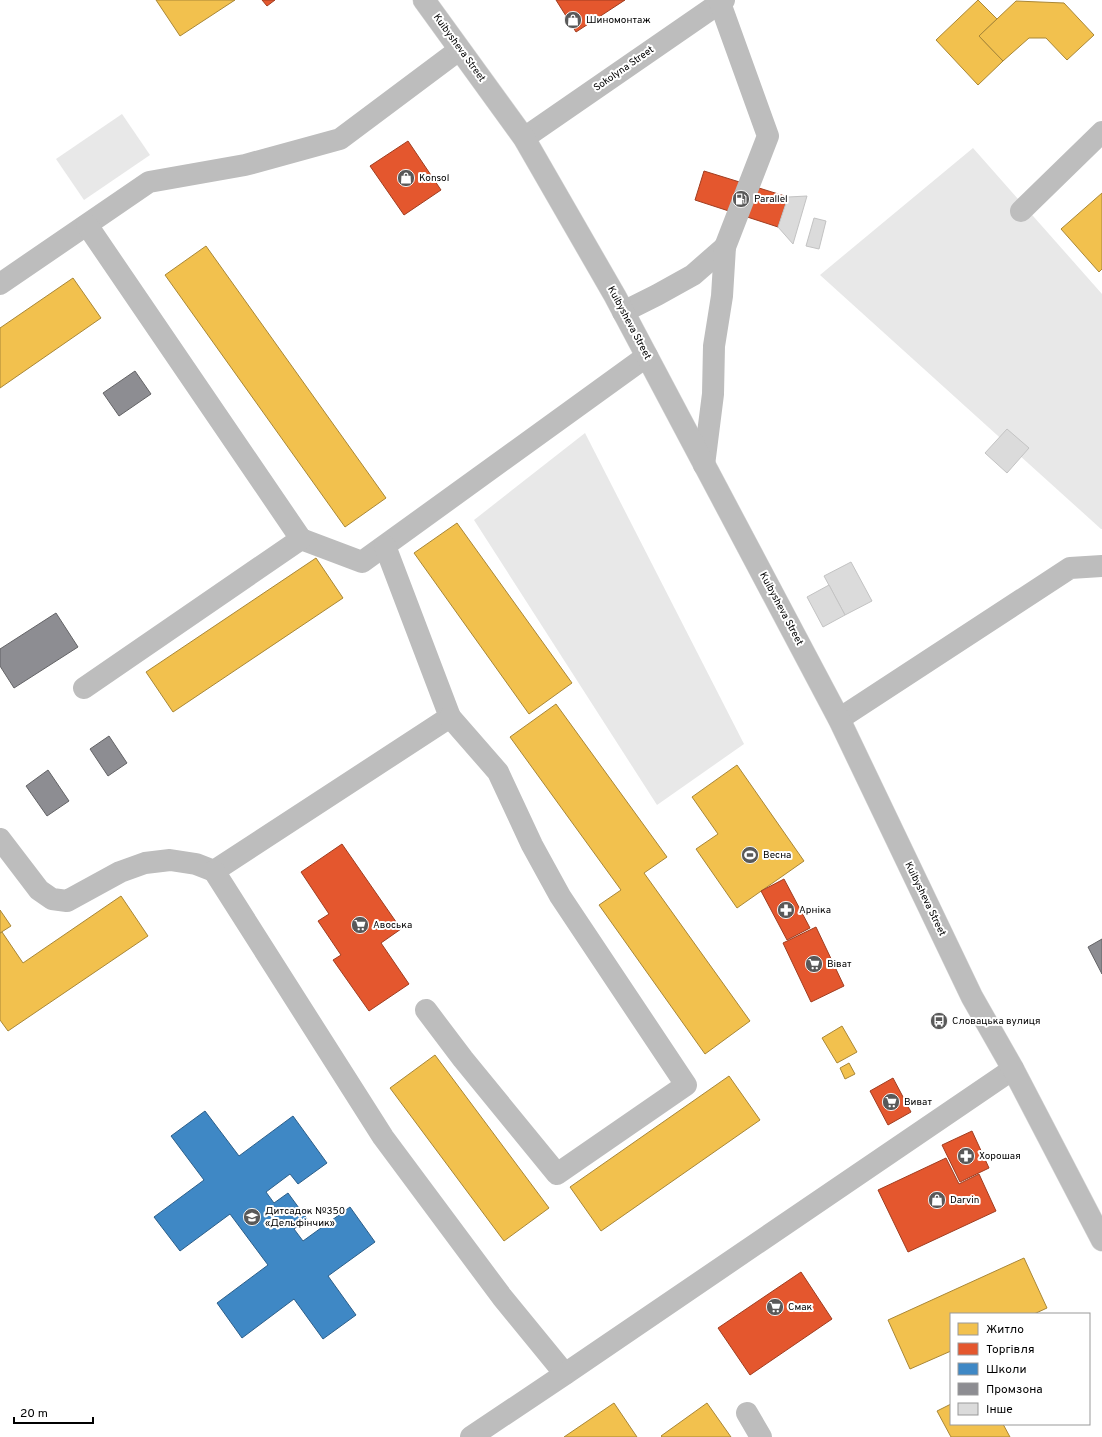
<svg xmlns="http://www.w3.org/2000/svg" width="1102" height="1437" font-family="Overpass,sans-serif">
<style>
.green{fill:#e8e8e8}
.homes{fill:#f2c14e;stroke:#a98737}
.shops{fill:#e4572e;stroke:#a03d20}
.schools{fill:#3f88c5;stroke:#2c5f8a}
.industry{fill:#8d8d92;stroke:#636366}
.building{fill:#dbdbdb;stroke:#c3c3c3}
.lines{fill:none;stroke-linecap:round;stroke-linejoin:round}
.major-casing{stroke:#dbdbdb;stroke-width:23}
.minor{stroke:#bdbdbd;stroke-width:22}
.major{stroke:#bdbdbd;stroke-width:22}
.labels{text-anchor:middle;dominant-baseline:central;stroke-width:4;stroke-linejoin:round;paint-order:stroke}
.poi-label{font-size:10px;fill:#000;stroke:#fff;text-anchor:start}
.street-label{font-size:10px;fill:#000;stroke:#fff}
</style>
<rect width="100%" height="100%" fill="#fff"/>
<!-- green -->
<g class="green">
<path d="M 122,114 L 150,155 L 84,200 L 56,159 Z"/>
<path d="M 973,148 L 1102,294 L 1102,529 L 1101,529 L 820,275 Z"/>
<path d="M 585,433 L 744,744 L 657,805 L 474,520 Z"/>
</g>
<!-- homes -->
<g class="homes">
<path d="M 156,0 L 235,0 L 180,36 Z"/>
<path d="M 978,0 L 997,19 L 979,36 L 1003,61 L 978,85 L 936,40 Z"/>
<path d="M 1016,1 L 1064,3 L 1094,35 L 1067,60 L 1046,38 L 1029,38 L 1003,61 L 979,36 Z"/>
<path d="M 1102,193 L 1102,269 L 1099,272 L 1061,229 Z"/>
<path d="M 206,246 L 386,498 L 345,527 L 165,275 Z"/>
<path d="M 73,278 L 101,318 L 0,388 L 0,328 Z"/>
<path d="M 457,523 L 572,683 L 529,714 L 414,553 Z"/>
<path d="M 316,558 L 343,598 L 173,712 L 146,672 Z"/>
<path d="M 556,704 L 667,857 L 644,873 L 750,1021 L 705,1054 L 599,905 L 621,890 L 510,737 Z"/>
<path d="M 737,765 L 804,861 L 737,908 L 696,849 L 718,834 L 692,797 Z"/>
<path d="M 121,896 L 148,936 L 8,1031 L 0,1020 L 0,933 L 2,932 L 23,963 Z"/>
<path d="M 0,910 L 11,926 L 0,933 Z"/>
<path d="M 842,1026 L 857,1052 L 837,1063 L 822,1038 Z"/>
<path d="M 435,1055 L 549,1208 L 504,1241 L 390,1088 Z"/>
<path d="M 849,1063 L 855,1074 L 845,1079 L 840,1068 Z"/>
<path d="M 729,1076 L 760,1120 L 601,1231 L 570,1187 Z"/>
<path d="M 1024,1258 L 1047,1308 L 1034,1314 L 951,1314 L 951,1351 L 910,1369 L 888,1320 Z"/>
<path d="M 614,1403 L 637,1437 L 564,1437 Z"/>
<path d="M 707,1403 L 731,1437 L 662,1437 L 661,1436 Z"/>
<path d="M 951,1404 L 951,1424 L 1003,1424 L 1010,1437 L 951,1437 L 937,1411 Z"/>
</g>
<!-- shops -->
<g class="shops">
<path d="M 262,0 L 275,0 L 267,6 Z"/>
<path d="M 556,0 L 625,0 L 576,32 Z"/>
<path d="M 408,141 L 441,190 L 404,215 L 370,166 Z"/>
<path d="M 704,171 L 788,197 L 778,227 L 695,200 Z"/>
<path d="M 342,844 L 401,929 L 381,943 L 409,984 L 369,1011 L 333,960 L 341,955 L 318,921 L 329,914 L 301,872 Z"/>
<path d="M 784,879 L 810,928 L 787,940 L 761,891 Z"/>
<path d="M 816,927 L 844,986 L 811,1002 L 783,943 Z"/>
<path d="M 893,1078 L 911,1112 L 888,1125 L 870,1091 Z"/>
<path d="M 972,1131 L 989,1168 L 960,1182 L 942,1145 Z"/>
<path d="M 946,1158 L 959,1184 L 979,1174 L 996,1211 L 908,1252 L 878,1190 Z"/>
<path d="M 801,1272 L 832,1319 L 750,1375 L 718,1328 Z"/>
</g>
<!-- schools -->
<path class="schools" d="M 205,1111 L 239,1156 L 293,1116 L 327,1163 L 298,1184 L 290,1174 L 266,1192 L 274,1203 L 288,1193 L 307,1219 L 294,1229 L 303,1241 L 350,1207 L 375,1242 L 328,1276 L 356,1315 L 323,1339 L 294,1299 L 242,1338 L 217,1303 L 268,1265 L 230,1214 L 180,1251 L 154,1217 L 204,1180 L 171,1136 Z"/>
<!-- industry -->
<g class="industry">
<path d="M 135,371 L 151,394 L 119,416 L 103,393 Z"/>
<path d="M 56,613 L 78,647 L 14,688 L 0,666 L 0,649 Z"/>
<path d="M 109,736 L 127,763 L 108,776 L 90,749 Z"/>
<path d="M 48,770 L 69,801 L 47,816 L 26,786 Z"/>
<path d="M 1102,939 L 1102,974 L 1088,947 Z"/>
</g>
<!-- building -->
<g class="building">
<path d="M 807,196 L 793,244 L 778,227 L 788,197 Z"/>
<path d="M 814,218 L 826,221 L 819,249 L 806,246 Z"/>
<path d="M 1007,429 L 1029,448 L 1007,473 L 985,453 Z"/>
<path d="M 851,562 L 872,601 L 845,615 L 824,576 Z"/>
<path d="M 829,585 L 845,615 L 823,627 L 807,597 Z"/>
</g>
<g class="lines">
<defs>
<path id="major" d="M 424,0 L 524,138 L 615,296 L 839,719 L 972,997 L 1013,1069 L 1102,1240"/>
</defs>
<!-- major casing -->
<use href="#major" class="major-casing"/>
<!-- minor -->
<g class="minor">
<path d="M 524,138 L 724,0"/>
<path d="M 1021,211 L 1102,132"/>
<path d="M 0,284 L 149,182 L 245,165 L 340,139 L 459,50"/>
<path d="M 623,312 L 657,295 L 693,275 L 725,247"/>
<path d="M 704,465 L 713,394 L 714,346 L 722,296 L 725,247 L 768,136 L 720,3"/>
<path d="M 301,539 L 362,562 L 647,356"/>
<path d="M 84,688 L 301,539 L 87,225"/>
<path d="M 839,719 L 1070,568 L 1102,566"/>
<path d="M 0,839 L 39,890 L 52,899 L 67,901 L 120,872 L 145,863 L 170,860 L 196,864 L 214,871 L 450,717 L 385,546"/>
<path d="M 214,871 L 383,1137 L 502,1297 L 565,1374"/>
<path d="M 426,1010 L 463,1059 L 557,1174 L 686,1085 L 560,896 L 532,845 L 498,772 L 450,717"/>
<path d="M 747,1413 L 761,1437"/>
<path d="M 471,1437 L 565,1374 L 1013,1069"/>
</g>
<!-- major -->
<use href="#major" class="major"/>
</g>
<!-- icons -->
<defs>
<symbol id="shop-disc" viewBox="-11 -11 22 22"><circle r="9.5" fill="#595959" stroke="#fff"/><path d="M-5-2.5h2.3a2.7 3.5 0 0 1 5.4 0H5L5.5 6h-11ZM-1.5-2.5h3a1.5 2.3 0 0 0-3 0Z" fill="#fff"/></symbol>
<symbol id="fuel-disc" viewBox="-11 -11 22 22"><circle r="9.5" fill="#595959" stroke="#fff"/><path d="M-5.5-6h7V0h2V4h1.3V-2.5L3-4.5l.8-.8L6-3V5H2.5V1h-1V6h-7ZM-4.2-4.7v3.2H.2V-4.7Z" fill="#fff"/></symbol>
<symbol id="stadium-disc" viewBox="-11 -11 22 22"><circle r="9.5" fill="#595959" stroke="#fff"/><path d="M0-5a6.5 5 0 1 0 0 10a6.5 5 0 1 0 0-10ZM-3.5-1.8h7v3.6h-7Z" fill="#fff"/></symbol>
<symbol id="pharmacy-disc" viewBox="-11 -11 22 22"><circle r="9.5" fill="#595959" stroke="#fff"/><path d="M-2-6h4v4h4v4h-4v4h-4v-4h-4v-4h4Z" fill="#fff"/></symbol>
<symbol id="supermarket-disc" viewBox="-11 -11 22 22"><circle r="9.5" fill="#595959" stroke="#fff"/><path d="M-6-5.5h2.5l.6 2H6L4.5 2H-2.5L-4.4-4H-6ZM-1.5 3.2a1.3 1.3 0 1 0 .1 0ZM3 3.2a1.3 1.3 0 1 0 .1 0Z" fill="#fff"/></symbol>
<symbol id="bus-disc" viewBox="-11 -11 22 22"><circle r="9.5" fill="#595959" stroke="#fff"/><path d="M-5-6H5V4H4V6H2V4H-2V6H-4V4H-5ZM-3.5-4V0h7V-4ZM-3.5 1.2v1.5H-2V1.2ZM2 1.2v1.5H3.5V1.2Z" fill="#fff"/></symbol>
<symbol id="school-disc" viewBox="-11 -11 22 22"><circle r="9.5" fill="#595959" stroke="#fff"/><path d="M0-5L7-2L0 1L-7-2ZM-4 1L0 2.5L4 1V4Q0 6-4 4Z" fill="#fff"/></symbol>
</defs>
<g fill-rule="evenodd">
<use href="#shop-disc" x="563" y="10" width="20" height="20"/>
<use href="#shop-disc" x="396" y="168" width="20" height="20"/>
<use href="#fuel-disc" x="731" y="189" width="20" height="20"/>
<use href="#stadium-disc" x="740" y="845" width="20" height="20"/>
<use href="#pharmacy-disc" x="776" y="900" width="20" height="20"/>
<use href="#supermarket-disc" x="350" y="915" width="20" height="20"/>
<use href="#supermarket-disc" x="804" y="954" width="20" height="20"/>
<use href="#bus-disc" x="929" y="1011" width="20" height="20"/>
<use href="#supermarket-disc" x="881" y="1092" width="20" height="20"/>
<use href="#pharmacy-disc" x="956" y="1146" width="20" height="20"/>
<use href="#shop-disc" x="927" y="1190" width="20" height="20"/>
<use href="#school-disc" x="242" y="1207" width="20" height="20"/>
<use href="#supermarket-disc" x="765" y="1297" width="20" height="20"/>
</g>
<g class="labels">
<!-- poi labels -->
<g class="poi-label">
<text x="586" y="20">Шиномонтаж</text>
<text x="419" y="178">Konsol</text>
<text x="754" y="199">Parallel</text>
<text x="763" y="855">Весна</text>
<text x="799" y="910">Арніка</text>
<text x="373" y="925">Авоська</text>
<text x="827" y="964">Віват</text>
<text x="952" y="1021">Словацька вулиця</text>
<text x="904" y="1102">Виват</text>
<text x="979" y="1156">Хорошая</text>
<text x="950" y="1200">Darvin</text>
<text x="265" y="1211">Дитсадок №350<tspan x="265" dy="12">«Дельфінчик»</tspan></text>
<text x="788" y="1307">Смак</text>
</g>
<!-- street labels -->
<g class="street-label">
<text transform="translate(459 48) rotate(54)">Kuibysheva Street</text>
<text transform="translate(624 69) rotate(-35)">Sokolyna Street</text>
<text transform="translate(629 323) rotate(62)">Kuibysheva Street</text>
<text transform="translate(781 609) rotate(62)">Kuibysheva Street</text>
<text transform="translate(925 899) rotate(64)">Kuibysheva Street</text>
</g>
</g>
<!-- legend -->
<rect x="950" y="1313" width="140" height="112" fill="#ffffff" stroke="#999999"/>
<rect x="958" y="1323" width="20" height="12" fill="#f2c14e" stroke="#999999"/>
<text x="986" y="1333" font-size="12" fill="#000000">Житло</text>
<rect x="958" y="1343" width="20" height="12" fill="#e4572e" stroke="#999999"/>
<text x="986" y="1353" font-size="12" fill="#000000">Торгівля</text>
<rect x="958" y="1363" width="20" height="12" fill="#3f88c5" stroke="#999999"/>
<text x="986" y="1373" font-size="12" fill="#000000">Школи</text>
<rect x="958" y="1383" width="20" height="12" fill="#8d8d92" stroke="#999999"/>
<text x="986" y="1393" font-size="12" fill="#000000">Промзона</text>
<rect x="958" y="1403" width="20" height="12" fill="#dbdbdb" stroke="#999999"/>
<text x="986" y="1413" font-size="12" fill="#000000">Інше</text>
<!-- scale -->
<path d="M14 1417v6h79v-6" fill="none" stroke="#000000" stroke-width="2"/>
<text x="20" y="1417" font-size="12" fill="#000000" stroke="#ffffff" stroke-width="3" paint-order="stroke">20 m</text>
</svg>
